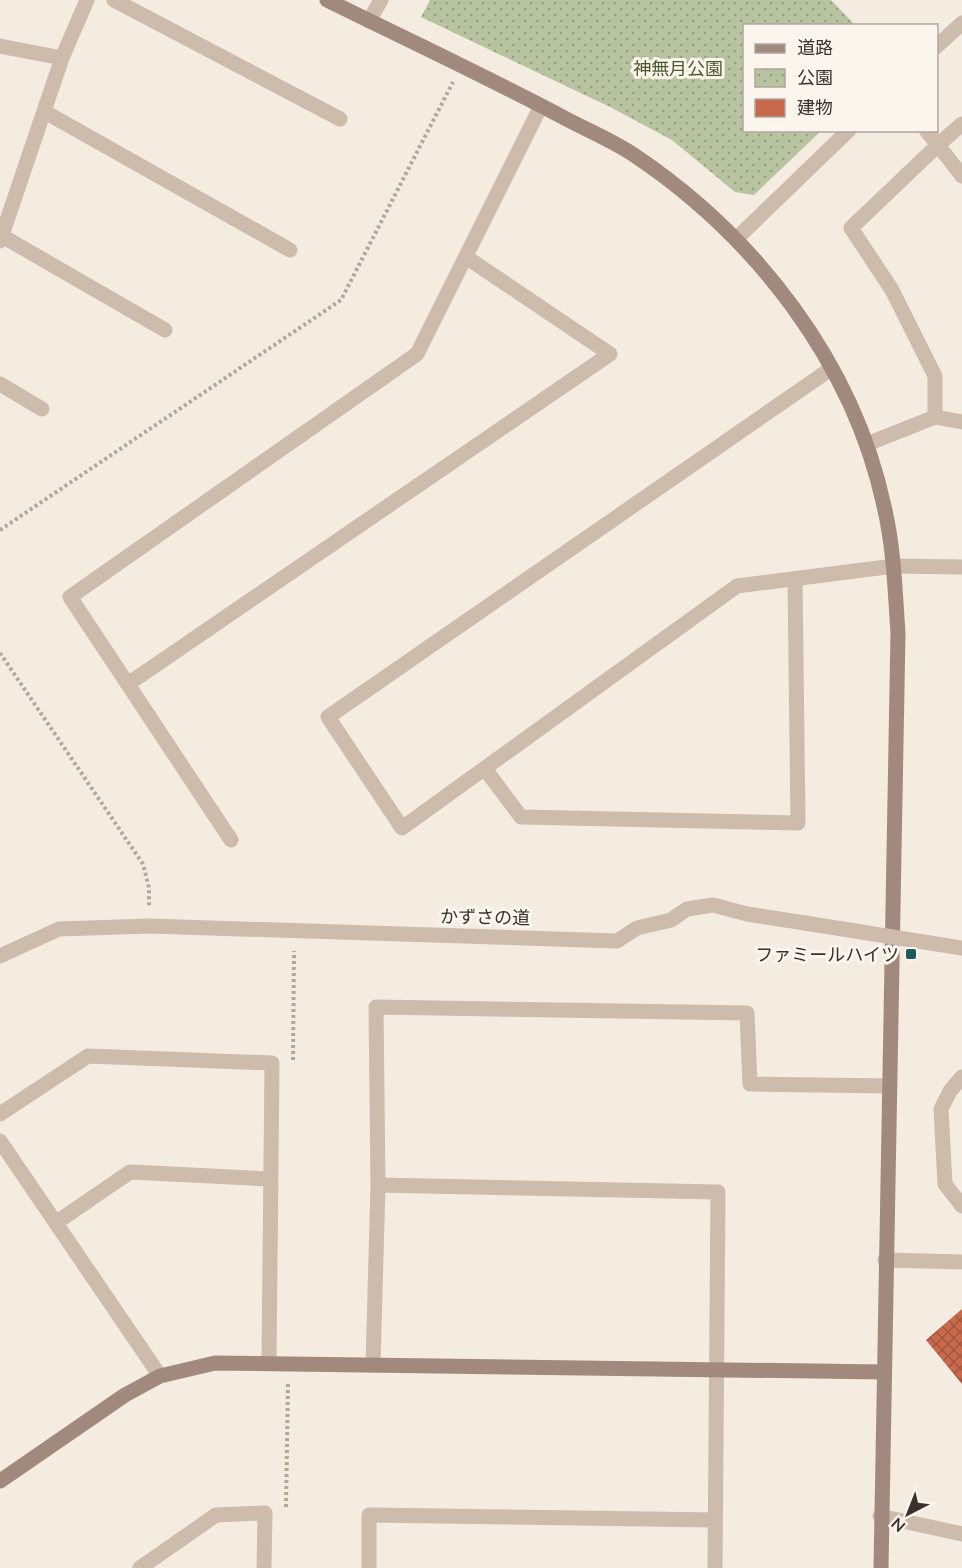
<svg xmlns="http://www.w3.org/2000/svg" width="962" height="1568" font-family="Mulish,'Noto Sans JP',sans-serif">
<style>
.park{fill:url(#park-dots)}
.building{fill:url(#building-cross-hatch)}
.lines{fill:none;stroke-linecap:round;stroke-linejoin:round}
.path{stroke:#b9a596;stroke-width:4;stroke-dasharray:3 3;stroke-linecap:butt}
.street{stroke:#cdbbac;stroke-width:15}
.secondary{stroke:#a18a7d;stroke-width:15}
.street-bridge{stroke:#cdbbac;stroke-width:15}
.poi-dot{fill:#1f5a5e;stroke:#fbf5ee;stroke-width:2}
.labels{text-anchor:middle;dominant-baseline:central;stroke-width:6;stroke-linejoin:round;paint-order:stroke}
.park-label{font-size:18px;fill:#4a5a2e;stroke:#fbf5ee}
.street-label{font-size:18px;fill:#3b302b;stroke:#fbf5ee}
.poi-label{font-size:18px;fill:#3b302b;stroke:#fbf5ee;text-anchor:end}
</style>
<defs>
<pattern id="park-dots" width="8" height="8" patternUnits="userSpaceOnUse" patternTransform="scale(1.5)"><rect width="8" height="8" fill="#b8c4a0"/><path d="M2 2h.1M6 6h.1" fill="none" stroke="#97a083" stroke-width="1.8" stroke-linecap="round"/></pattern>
<pattern id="building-cross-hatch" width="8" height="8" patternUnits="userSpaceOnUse" patternTransform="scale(1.5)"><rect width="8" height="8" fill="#c8694b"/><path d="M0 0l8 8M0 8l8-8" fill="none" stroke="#a4573f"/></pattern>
</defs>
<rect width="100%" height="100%" fill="#f4ebe1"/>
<!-- park -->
<path class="park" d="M 430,0 L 831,0 L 855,25 L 744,26 L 744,130 L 821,131 L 754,195 L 735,192 L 672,140 L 610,107 L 421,17 Z"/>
<!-- building -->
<path class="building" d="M 962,1309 L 962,1384 L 926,1340 Z"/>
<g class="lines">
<!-- path -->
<g class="path">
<path d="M 0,530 L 341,300 L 453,82"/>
<path d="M 0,653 L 143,864 L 149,888 L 149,908"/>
<path d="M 293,1060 L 294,951"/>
<path d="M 286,1507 L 288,1383"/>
</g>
<!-- street -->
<g class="street">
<path d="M 114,0 L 340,119"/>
<path d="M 369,21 L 381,0"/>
<path d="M 0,46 L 62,58"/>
<path d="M 936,47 L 962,23"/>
<path d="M 45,112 L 290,250"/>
<path d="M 962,124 L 938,145 L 962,176"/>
<path d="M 2,236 L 165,330"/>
<path d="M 736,239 L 849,130"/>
<path d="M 0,241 L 62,58 L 87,0"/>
<path d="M 832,368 L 328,717 L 402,828 L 737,586 L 894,566 L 962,567"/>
<path d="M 0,384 L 42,409"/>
<path d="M 935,417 L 962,422"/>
<path d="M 867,444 L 935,417 L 935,376 L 892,290 L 851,228 L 938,145 L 926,130"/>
<path d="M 128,684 L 610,354 L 466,257"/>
<path d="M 485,769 L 521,817 L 798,823 L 795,580"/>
<path d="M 231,840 L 70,597 L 417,354 L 541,106"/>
<path d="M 0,956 L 59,929 L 149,926 L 617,941 L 637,928 L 671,920 L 687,909 L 713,905 L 747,914 L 805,923"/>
<path d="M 962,1077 L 950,1091 L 941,1109 L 945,1184 L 962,1206"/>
<path d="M 0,1114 L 88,1056 L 272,1063 L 269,1362"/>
<path d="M 0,1141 L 160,1376"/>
<path d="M 378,1185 L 376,1007 L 747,1013 L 750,1084 L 890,1086"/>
<path d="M 57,1222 L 130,1172 L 269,1179"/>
<path d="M 885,1260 L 962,1262"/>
<path d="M 373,1365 L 378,1185 L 718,1192 L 715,1568"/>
<path d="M 880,1516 L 962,1534"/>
<path d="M 140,1568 L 216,1515 L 265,1513 L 264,1568"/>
<path d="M 369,1568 L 369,1515 L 715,1520"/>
</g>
<!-- secondary -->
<g class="secondary">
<path d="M 327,0 C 404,38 481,74 557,114 C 582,128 610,139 634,155 C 755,236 853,362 884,506 C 894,548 895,591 898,633 L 881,1568"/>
<path d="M 0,1481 L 125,1395 L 160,1376 L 215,1363 L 883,1372"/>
</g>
<!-- street-bridge -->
<path class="street-bridge" d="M 805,923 L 962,948"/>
</g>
<!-- markers -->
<rect class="poi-dot" x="905" y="948" width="12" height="12" rx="3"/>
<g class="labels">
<!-- park labels -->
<g class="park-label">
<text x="678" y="68">神無月公園</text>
</g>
<!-- street labels -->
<g class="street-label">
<text transform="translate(485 917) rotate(1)">かずさの道</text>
</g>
<!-- poi labels -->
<g class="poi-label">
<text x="899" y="954">ファミールハイツ</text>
</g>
</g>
<!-- legend -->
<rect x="743" y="24" width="195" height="108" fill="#fbf5ee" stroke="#aea6a0" stroke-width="1.5"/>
<rect x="755" y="44" width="30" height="9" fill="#a18a7d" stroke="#aea6a0" stroke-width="1.5"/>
<text x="797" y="54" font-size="18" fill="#3b302b">道路</text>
<rect x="755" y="69" width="30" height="18" fill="url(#park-dots)" stroke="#aea6a0" stroke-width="1.5"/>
<text x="797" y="84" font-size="18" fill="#3b302b">公園</text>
<rect x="755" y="99" width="30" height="18" fill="#c8694b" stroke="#aea6a0" stroke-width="1.5"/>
<text x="797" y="114" font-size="18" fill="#3b302b">建物</text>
<!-- north arrow -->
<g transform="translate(908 1514) rotate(222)" stroke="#fbf5ee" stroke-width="4.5" paint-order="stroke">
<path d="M0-4.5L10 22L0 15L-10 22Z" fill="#3b302b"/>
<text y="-9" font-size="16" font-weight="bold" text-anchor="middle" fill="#3b302b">N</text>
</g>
</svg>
